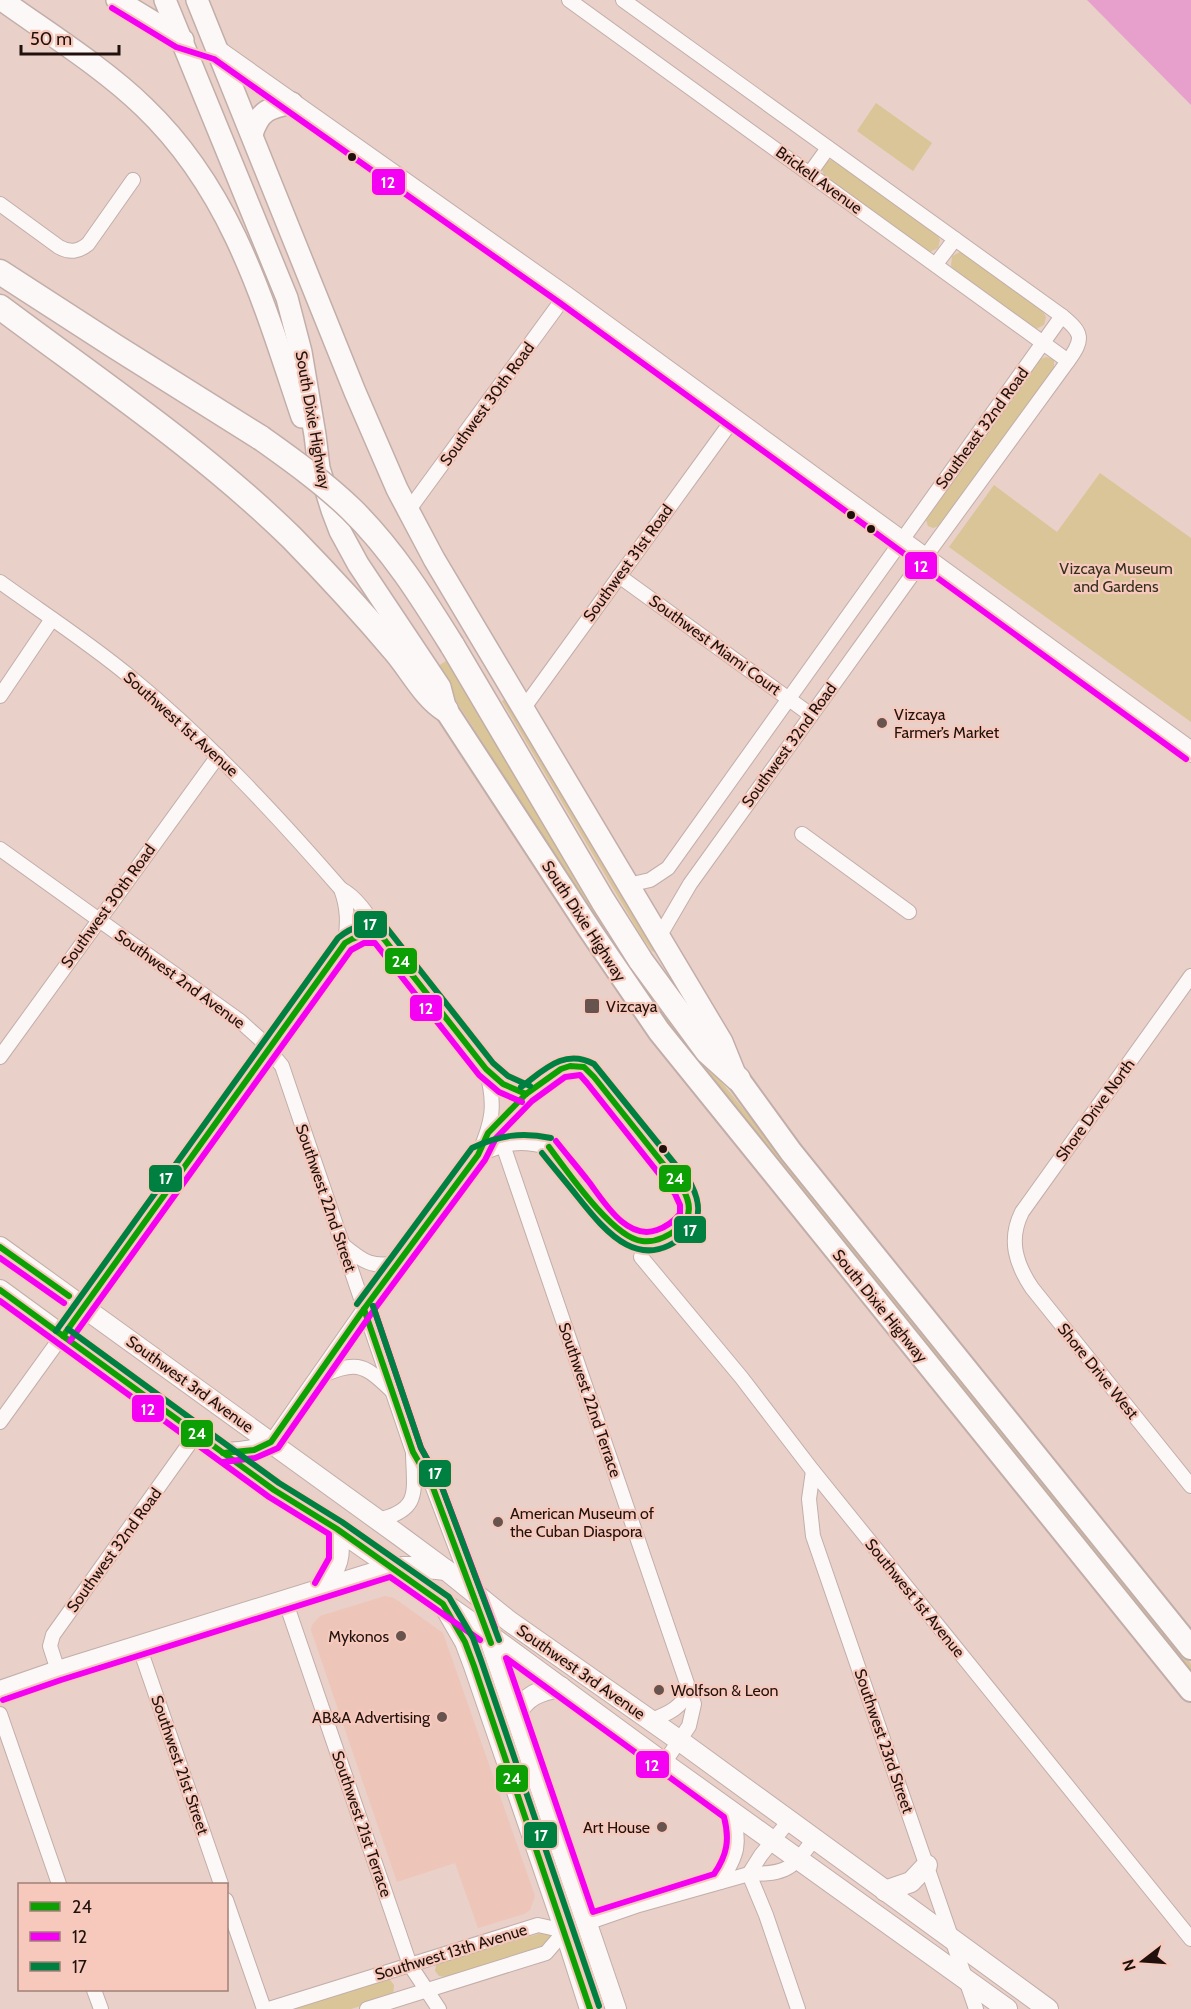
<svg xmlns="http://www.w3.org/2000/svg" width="1191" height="2009" font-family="Cabin,sans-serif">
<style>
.built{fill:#edc5b9}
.green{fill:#d9c598}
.water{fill:#e79fcc}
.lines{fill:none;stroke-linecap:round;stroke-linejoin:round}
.minor-casing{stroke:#c2aea9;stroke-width:16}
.secondary-casing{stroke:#c2aea9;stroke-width:22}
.primary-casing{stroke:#c2aea9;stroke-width:24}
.trunk-casing{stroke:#c2aea9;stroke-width:26}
.motorway-casing{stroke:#c2aea9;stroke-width:27}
.minor{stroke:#fcf8f7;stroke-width:14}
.secondary{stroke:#fcf8f7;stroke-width:20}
.primary{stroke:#fcf8f7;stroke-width:21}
.trunk{stroke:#fcf8f7;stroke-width:22}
.motorway{stroke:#fcf8f7;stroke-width:24}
.motorway-bridge-casing{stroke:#c2aea9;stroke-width:27;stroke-linecap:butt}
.motorway-bridge{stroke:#fcf8f7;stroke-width:24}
.bus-1-casing{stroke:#f6c9bc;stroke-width:10}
.bus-2-casing{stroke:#f6c9bc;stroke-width:10}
.bus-3-casing{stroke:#f6c9bc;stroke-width:10}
.bus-1{stroke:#0da005;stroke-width:6}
.bus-2{stroke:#f401f3;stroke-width:6}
.bus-3{stroke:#008040;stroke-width:6}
.bus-dot{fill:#21110d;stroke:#f6c9bc;stroke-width:2}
.poi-dot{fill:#67544f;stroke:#f6c9bc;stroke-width:2}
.labels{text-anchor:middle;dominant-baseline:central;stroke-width:4.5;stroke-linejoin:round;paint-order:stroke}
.street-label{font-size:16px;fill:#21110d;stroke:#f6c9bc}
.park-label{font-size:16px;fill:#35311c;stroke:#f6c9bc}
.poi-label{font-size:16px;fill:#21110d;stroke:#f6c9bc;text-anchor:start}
.line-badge{stroke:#f6c9bc;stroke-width:2}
.badge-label{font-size:16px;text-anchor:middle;font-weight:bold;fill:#fff}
</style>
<rect width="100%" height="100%" fill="#e9d0c9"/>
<!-- built -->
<path class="built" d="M 385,1596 L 394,1598 L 443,1633 L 535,1896 L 530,1910 L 524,1914 L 478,1928 L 455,1863 L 397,1882 L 311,1630 L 312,1625 L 320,1616 Z"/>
<!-- green -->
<g class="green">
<path d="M 876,103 L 932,143 L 913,171 L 857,131 Z"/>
<path d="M 831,160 L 836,161 L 936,233 L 940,240 L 938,248 L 930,252 L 926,251 L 825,177 L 821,168 L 826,161 Z"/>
<path d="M 960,252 L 965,254 L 1042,310 L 1046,317 L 1044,325 L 1036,329 L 1032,327 L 954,270 L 951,266 L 952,256 Z"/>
<path d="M 1046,357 L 1054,359 L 1054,368 L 939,526 L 933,528 L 928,526 L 926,520 L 928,516 L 1041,359 Z"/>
<path d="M 1100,473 L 1191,538 L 1191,722 L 949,547 L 994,485 L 1057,532 Z"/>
<path d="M 446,661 L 480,711 L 686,1038 L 1191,1664 L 1191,1676 L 666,1023 L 610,941 L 435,668 Z"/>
<path d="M 507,698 L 657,953 L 652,951 L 642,937 L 502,701 Z"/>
<path d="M 549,1931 L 553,1936 L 547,1945 L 446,1977 L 439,1976 L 435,1971 L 436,1965 L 442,1961 Z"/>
<path d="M 387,1976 L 394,1985 L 393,1996 L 351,2009 L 290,2009 Z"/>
</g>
<!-- water -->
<path class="water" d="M 1087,0 L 1191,0 L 1191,105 Z"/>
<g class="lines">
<defs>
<g id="minor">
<path d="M 569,0 L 1068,361"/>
<path d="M 623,0 L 1062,316 C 1083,333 1084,339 1068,361 L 912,575 L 690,884 L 659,937"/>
<path d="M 810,173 L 828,148"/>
<path d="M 0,204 L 59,247 C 70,253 78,252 88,244 L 133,180"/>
<path d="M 936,264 L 955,239"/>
<path d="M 408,511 L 565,296"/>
<path d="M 619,576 L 811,715"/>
<path d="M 0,582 C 43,613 88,642 129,676 C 207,740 275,813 341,889 C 348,908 348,923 345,943"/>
<path d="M 0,696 L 52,619"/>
<path d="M 523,709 L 734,418"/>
<path d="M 802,834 L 909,912"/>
<path d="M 0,849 L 240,1021 L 260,1039 L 282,1066 L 413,1452 L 432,1485 L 471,1588"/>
<path d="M 628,885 L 650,880 L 668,868 L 1062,316"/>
<path d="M 341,889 C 358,898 369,917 380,934 L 486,1069 L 503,1084 L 526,1094"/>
<path d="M 1191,976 L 1022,1212 C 1008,1240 1016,1264 1032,1288 L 1191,1486"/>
<path d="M 0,1057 L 218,756"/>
<path d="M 503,1145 L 694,1704 L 689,1726 L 664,1763"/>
<path d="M 478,1155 C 507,1143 517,1139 549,1147"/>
<path d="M 343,1245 C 364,1262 371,1268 399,1263"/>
<path d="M 641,1257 L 741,1377 L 813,1471 L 1191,1939"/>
<path d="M 317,1377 C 356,1362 361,1361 391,1390"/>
<path d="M 0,1422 L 345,943 C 357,935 365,932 380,934"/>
<path d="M 271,1442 L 364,1309 L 478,1155 C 493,1122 496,1104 486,1069"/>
<path d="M 813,1471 L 809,1499 L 813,1536 L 976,2009"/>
<path d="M 377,1520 C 421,1510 414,1492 413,1454"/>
<path d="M 285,1600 L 410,1965 L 439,2009"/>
<path d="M 139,1646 L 221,1884"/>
<path d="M 58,1671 L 50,1646 L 53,1635 L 197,1433"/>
<path d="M 0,1714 L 59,1884"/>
<path d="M 651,1720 C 668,1714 683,1707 689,1689"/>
<path d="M 749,1874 L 766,1915 L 798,2009"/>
<path d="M 749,1874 L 761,1855 L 789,1821"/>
<path d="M 720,1882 C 738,1855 741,1843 732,1812"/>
<path d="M 226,1900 L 264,2009"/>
<path d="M 587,1923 L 639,1905 L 749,1874 C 787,1874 792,1869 814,1839"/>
<path d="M 94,1990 L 101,2009"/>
<path d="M 269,2009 L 538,1925 L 565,1931 L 546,1953 L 367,2009"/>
</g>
<g id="secondary">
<path d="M 218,51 L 565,296 L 1191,752"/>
<path d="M 0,1247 L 400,1536 L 446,1570 L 509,1621 L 680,1741 L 1048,2009"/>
<path d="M 0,1290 L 274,1490 L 337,1529 L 488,1634 L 664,1763 L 1007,2009"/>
<path d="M 223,1453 C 241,1452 255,1452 271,1442"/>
<path d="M 322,1588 C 338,1566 342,1557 337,1529"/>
<path d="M 446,1609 L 465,1642 L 474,1666 L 565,1931 L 590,2009"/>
<path d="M 488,1634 L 616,2009"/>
<path d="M 0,1691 L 58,1671 L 392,1567 L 417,1567 L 446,1570"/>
<path d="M 516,1715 C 525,1696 540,1690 561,1687"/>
<path d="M 885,1891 L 911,1882 L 927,1865"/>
</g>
<g id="primary">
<path d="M 2,0 C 48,33 104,68 144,107 C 233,192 264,304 302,417"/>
<path d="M 117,0 L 183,40"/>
<path d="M 165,0 L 287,298 L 301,352 L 315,435 L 319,468 L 332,510 L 340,531 L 358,564 L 440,687 L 446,710"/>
<path d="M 197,0 L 355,392 L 397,489 L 434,559 L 722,1042 L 737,1079"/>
<path d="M 252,134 C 260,110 269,108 292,103"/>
</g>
<g id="trunk">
<path d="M 446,710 L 590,930 L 659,1031 L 1191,1690"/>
<path d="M 738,1079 L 791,1152 L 1191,1648"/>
</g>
<g id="motorway">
<path d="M 0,272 L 116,347 L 261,438"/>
<path d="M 0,307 C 99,381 203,451 292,538 C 328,575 363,613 396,652 C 412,671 425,697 446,710"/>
<path d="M 452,645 L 603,901 L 641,961 L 707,1051 L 738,1079"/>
</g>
</defs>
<!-- minor casing -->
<use href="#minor" class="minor-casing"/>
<!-- secondary casing -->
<use href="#secondary" class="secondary-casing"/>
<!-- primary casing -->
<use href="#primary" class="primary-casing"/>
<!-- trunk casing -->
<use href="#trunk" class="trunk-casing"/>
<!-- motorway casing -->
<use href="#motorway" class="motorway-casing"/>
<!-- minor -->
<use href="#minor" class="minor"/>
<!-- secondary -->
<use href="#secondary" class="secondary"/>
<!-- primary -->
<use href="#primary" class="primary"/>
<!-- trunk -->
<use href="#trunk" class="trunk"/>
<!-- motorway -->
<use href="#motorway" class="motorway"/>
<defs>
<path id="motorway-bridge" d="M 261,438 C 292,460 324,483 351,509 C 392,549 422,597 452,645"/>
</defs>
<!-- motorway-bridge casing -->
<use href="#motorway-bridge" class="motorway-bridge-casing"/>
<!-- motorway-bridge -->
<use href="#motorway-bridge" class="motorway-bridge"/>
<defs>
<g id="bus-1">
<path d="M 0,1247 L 69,1296"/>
<path d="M 0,1290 L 274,1490 L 337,1529 L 443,1604 L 465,1642 L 474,1666 L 590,2009"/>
<path d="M 364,1309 L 413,1452 L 432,1485 L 491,1643"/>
<path d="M 63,1336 L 345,943 C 356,936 366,933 380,934 L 486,1069 L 503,1084 L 526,1094"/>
<path d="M 223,1453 L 254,1450 L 271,1442 L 364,1309 L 478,1155 L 488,1133 L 526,1094 L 561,1069 L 570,1066 L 584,1067 L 594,1077 L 683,1189 C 690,1202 693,1216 680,1227 C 670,1235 656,1243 642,1241 C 613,1238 567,1171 549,1147"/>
</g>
<g id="bus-2">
<path d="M 112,8 L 176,47 L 214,59 L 560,303 L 1186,759"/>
<path d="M 0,1258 L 64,1303"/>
<path d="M 0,1301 L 269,1497 L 329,1534 L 329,1558 L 315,1583"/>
<path d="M 373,1306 L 421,1448 L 440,1482 L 495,1628"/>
<path d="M 70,1341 L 351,950 L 364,943 L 375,943 L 479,1075 L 499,1092 L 522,1102"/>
<path d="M 223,1462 L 255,1458 L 278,1448 L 371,1314 L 485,1160 L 496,1138 L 532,1101 L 565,1077 L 580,1075 L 587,1083 L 675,1194 L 680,1205 L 680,1214 C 674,1221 666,1227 657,1230 C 627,1241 604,1202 589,1182 C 578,1168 567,1155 556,1141"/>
<path d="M 506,1658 L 724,1817 C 730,1840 727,1855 714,1874 L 593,1912 Z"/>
<path d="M 3,1700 L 61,1680 L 390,1577 L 480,1640"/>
</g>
<g id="bus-3">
<path d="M 521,1087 C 544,1070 564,1048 594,1064 L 691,1184 C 699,1200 703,1217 689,1231 C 642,1276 607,1234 577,1196 C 565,1181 553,1167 542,1153"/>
<path d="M 357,1304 L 472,1148 C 499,1135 522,1132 551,1138"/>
<path d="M 373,1306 L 421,1448 L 440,1482 L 499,1640"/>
<path d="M 68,1329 L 279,1483 L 342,1522 L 449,1597 L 473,1638 L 482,1663 L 599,2006"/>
<path d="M 56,1331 L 338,938 C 351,927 370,920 386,927 L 493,1063 L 508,1076 L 530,1086"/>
</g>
</defs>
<!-- bus-1 casing -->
<use href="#bus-1" class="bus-1-casing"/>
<!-- bus-2 casing -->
<use href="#bus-2" class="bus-2-casing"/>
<!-- bus-3 casing -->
<use href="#bus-3" class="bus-3-casing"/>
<!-- bus-1 -->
<use href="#bus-1" class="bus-1"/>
<!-- bus-2 -->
<use href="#bus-2" class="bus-2"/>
<!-- bus-3 -->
<use href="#bus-3" class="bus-3"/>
</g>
<!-- markers -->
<g class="bus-dot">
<circle cx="352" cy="157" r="5"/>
<circle cx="851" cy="515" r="5"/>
<circle cx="871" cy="529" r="5"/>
<circle cx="663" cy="1149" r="5"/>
</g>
<g class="poi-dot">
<circle cx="882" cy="723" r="6"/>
<rect x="584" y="998" width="16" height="16" rx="3"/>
<circle cx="498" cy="1522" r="6"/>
<circle cx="401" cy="1636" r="6"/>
<circle cx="659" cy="1690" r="6"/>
<circle cx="442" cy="1717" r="6"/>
<circle cx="662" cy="1827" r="6"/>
</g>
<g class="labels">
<!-- street labels -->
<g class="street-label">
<text transform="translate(819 180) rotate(36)">Brickell Avenue</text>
<text transform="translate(487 404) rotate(-54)">Southwest 30th Road</text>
<text transform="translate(313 420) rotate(80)">South Dixie Highway</text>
<text transform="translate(982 428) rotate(-54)">Southeast 32nd Road</text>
<text transform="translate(628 563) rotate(-54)">Southwest 31st Road</text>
<text transform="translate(715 645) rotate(36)">Southwest Miami Court</text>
<text transform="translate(181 724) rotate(42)">Southwest 1st Avenue</text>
<text transform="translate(789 745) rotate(-54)">Southwest 32nd Road</text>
<text transform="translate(108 906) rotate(-54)">Southwest 30th Road</text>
<text transform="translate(584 921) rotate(57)">South Dixie Highway</text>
<text transform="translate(180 979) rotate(36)">Southwest 2nd Avenue</text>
<text transform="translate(1095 1110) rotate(-54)">Shore Drive North</text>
<text transform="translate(326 1198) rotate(71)">Southwest 22nd Street</text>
<text transform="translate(880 1306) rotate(51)">South Dixie Highway</text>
<text transform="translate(1098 1371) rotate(51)">Shore Drive West</text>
<text transform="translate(190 1384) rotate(36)">Southwest 3rd Avenue</text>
<text transform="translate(590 1400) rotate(71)">Southwest 22nd Terrace</text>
<text transform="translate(114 1550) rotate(-54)">Southwest 32nd Road</text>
<text transform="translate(915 1598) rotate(51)">Southwest 1st Avenue</text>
<text transform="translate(581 1672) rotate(35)">Southwest 3rd Avenue</text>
<text transform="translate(884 1741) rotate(71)">Southwest 23rd Street</text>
<text transform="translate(180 1765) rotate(71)">Southwest 21st Street</text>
<text transform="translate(362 1824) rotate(71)">Southwest 21st Terrace</text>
<text transform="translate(451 1952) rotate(-17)">Southwest 13th Avenue</text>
</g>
<!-- park labels -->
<g class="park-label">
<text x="1116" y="568">Vizcaya Museum<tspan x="1116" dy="18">and Gardens</tspan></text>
</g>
<!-- poi labels -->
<g class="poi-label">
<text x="894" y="714">Vizcaya<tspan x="894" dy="18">Farmer’s Market</tspan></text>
<text x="606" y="1006">Vizcaya</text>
<text x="510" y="1513">American Museum of<tspan x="510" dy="18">the Cuban Diaspora</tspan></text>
<text x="389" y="1636" text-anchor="end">Mykonos</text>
<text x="671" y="1690">Wolfson &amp; Leon</text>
<text x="430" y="1717" text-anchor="end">AB&amp;A Advertising</text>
<text x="650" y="1827" text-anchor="end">Art House</text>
</g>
</g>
<g class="line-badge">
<rect x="371" y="168" width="35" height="28" rx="6" fill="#f401f3"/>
<rect x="904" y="551" width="34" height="29" rx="6" fill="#f401f3"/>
<rect x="353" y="910" width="35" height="29" rx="6" fill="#008040"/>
<rect x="384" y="947" width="34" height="28" rx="6" fill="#0da005"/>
<rect x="409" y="994" width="34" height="28" rx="6" fill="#f401f3"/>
<rect x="148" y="1164" width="35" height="29" rx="6" fill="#008040"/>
<rect x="658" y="1164" width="34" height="29" rx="6" fill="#0da005"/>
<rect x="673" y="1215" width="34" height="29" rx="6" fill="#008040"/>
<rect x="131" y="1394" width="34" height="29" rx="6" fill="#f401f3"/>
<rect x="180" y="1419" width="34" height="29" rx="6" fill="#0da005"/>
<rect x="418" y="1459" width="34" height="29" rx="6" fill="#008040"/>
<rect x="635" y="1750" width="35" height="29" rx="6" fill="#f401f3"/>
<rect x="495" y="1764" width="34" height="29" rx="6" fill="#0da005"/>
<rect x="523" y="1821" width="35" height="28" rx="6" fill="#008040"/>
</g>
<g class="badge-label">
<text x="388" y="188">12</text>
<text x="921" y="572">12</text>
<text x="370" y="930">17</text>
<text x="401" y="967">24</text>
<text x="426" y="1014">12</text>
<text x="166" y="1184">17</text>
<text x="675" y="1184">24</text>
<text x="690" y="1236">17</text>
<text x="148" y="1415">12</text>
<text x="197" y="1439">24</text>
<text x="435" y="1479">17</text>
<text x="652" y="1771">12</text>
<text x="512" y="1784">24</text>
<text x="541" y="1841">17</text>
</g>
<!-- legend -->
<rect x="18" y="1883" width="210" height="108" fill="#f6c9bc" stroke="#a17f76" stroke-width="1.5"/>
<rect x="30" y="1902" width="30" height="9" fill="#0da005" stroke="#a17f76" stroke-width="1.5"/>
<text x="72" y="1913" font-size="18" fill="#21110d">24</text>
<rect x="30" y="1932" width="30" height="9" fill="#f401f3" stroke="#a17f76" stroke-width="1.5"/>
<text x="72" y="1943" font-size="18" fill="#21110d">12</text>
<rect x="30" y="1962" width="30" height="9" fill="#008040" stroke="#a17f76" stroke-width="1.5"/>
<text x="72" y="1973" font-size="18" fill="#21110d">17</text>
<!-- north arrow -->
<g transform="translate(1143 1961) rotate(253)" stroke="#f6c9bc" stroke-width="4.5" paint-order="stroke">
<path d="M0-4.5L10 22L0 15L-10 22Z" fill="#21110d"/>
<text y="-9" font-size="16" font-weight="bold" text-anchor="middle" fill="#21110d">N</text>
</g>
<!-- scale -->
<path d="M21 45v9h98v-9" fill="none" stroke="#21110d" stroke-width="3"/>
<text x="30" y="45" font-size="18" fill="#21110d" stroke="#f6c9bc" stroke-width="4.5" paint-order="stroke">50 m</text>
</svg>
